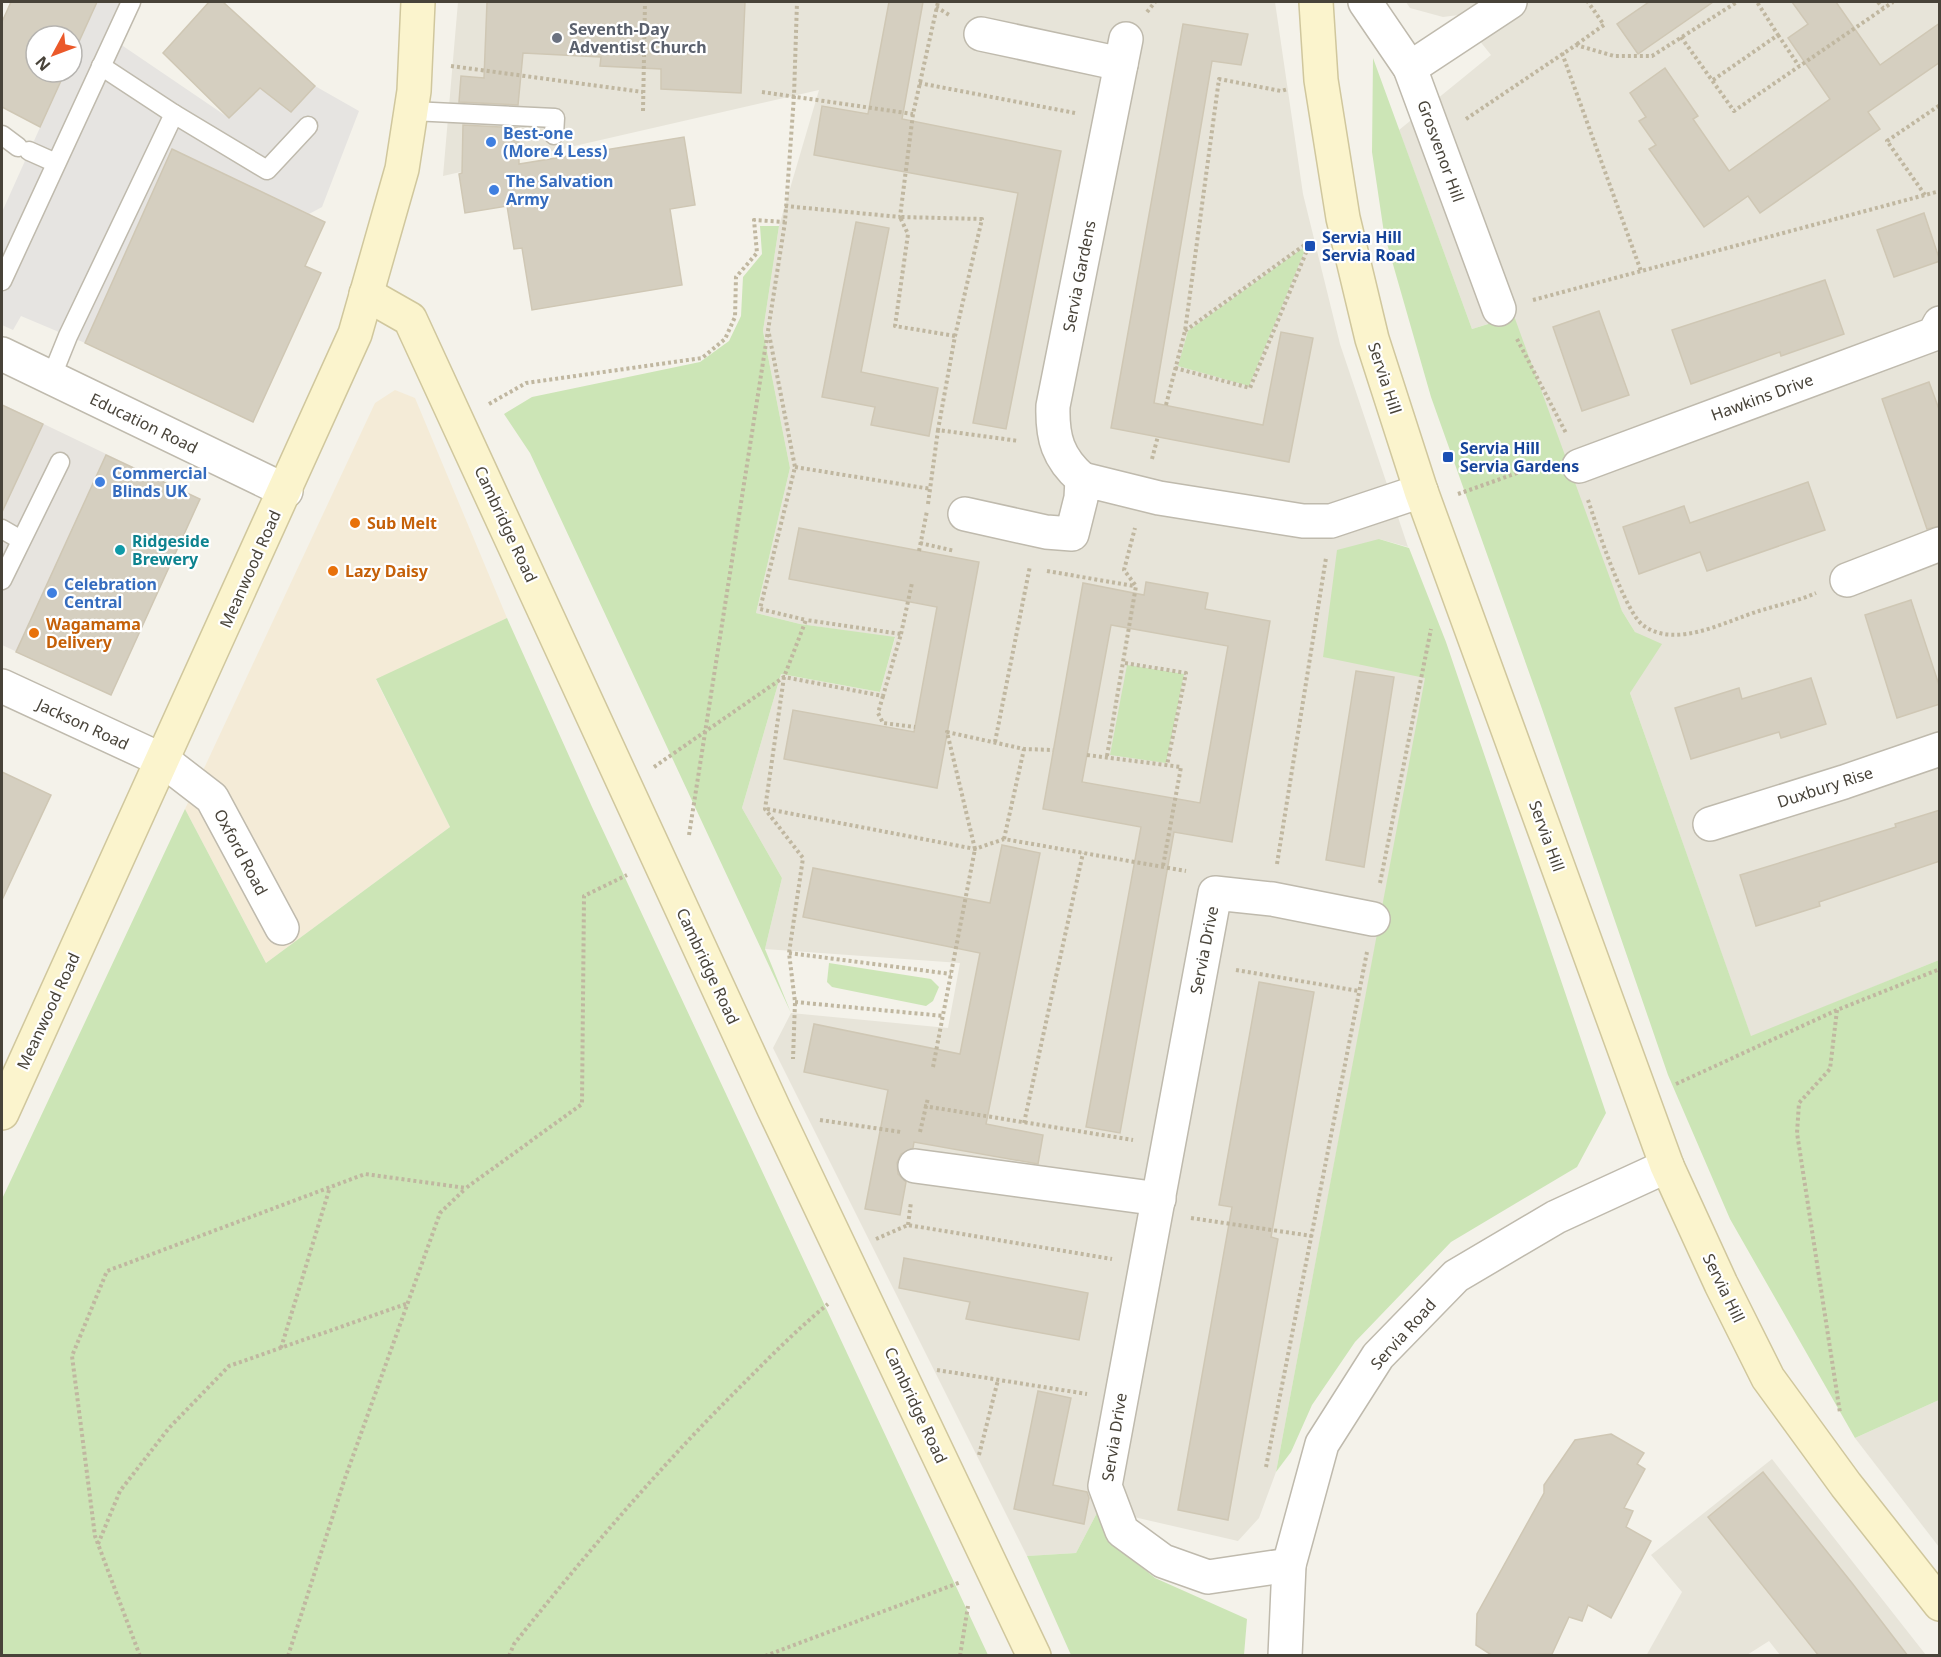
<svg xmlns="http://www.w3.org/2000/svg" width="1941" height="1657" font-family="'Noto Sans',sans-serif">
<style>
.residential{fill:#e7e4d9}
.commercial{fill:#f4ebd7}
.industrial{fill:#e7e4df}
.green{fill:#cce5b6}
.parking{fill:#e6e4e1}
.building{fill:#d5cfc0;stroke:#cfc7b4;stroke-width:1.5;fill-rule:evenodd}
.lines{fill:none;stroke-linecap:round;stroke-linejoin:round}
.lane-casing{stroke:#bfbaad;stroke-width:21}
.street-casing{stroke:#bfbaad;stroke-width:36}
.secondary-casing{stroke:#d0c79d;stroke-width:36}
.path{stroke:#c0b7a0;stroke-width:4;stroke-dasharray:3 3;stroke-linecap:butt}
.lane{stroke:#fff;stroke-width:18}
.street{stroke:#fff;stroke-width:33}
.secondary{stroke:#fbf4cd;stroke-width:33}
.worship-dot{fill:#6b7280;stroke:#fff;stroke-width:2}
.shop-dot{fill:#3f7fe0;stroke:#fff;stroke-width:2}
.transit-dot{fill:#1a4fb4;stroke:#fff;stroke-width:2}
.food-dot{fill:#e8710a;stroke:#fff;stroke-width:2}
.culture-dot{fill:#0f9aa8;stroke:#fff;stroke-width:2}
.labels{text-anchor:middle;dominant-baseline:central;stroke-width:4.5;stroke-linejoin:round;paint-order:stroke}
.worship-label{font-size:16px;font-weight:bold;fill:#5b616d;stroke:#fff;text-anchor:start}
.shop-label{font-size:16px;font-weight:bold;fill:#366cbe;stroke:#fff;text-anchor:start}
.street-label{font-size:16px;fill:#484339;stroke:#fff}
.transit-label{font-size:16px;font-weight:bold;fill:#164399;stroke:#fff;text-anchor:start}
.food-label{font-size:16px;font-weight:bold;fill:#c56008;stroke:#fff;text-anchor:start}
.culture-label{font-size:16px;font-weight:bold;fill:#0d838f;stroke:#fff;text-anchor:start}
</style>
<rect width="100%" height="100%" fill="#f4f2ea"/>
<!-- residential -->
<g class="residential">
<path d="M 458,2 L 1275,2 L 1303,194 L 1340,344 L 1408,547 L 1379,539 L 1426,677 L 1276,1472 L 1259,1518 L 1238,1541 L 1099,1509 L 1076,1553 L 1027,1556 L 773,1048 L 791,1013 L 948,1028 L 960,963 L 765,949 L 782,878 L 742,808 L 781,674 L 880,692 L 895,638 L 800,624 L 756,613 L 790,468 L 763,331 L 779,226 L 819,90 L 443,176 Z"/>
<path d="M 1406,2 L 1939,2 L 1939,960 L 1751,1037 L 1630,693 L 1652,642 L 1635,632 L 1622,611 L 1609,582 L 1513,316 L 1472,329 L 1399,130 L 1491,55 L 1459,15 L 1443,17 L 1410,8 Z"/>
<path d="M 1939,1400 L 1939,1547 L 1855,1438 Z"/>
<path d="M 1772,1459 L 1926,1655 L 1780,1655 L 1769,1641 L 1747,1655 L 1646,1656 L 1682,1592 L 1651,1555 Z"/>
</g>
<!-- commercial -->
<path class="commercial" d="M 395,390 L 415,398 L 507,618 L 376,680 L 450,827 L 266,963 L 185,809 L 375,403 Z"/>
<!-- industrial -->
<path class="industrial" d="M 2,404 L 200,499 L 111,695 L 2,645 Z"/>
<!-- green -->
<g class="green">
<path d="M 1373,58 L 1472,329 L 1514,316 L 1622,611 L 1635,632 L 1662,644 L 1630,693 L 1751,1036 L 1939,960 L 1939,1400 L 1855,1438 L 1730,1219 L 1668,1075 L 1541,706 L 1431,397 L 1384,233 L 1372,152 Z"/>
<path d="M 760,226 L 779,226 L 763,331 L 790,468 L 756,613 L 800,624 L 895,637 L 880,692 L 781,674 L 742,808 L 782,878 L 765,949 L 791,1013 L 530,453 L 504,414 L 532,397 L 700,362 L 729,341 L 741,316 L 743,277 L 762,254 Z"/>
<path d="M 1307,245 L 1249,386 L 1178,366 L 1188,331 Z"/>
<path d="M 1379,539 L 1409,548 L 1446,642 L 1606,1113 L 1577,1167 L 1451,1242 L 1355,1342 L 1312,1405 L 1291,1452 L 1276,1472 L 1425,678 L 1323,657 L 1337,550 Z"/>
<path d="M 507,618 L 592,807 L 988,1655 L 2,1655 L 2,1199 L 185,809 L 266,963 L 450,827 L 376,679 Z"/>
<path d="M 1127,665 L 1184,674 L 1166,763 L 1110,755 Z"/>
<path d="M 829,963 L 931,979 L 939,987 L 933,1001 L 926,1006 L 832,987 L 827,982 Z"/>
<path d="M 1099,1509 L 1118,1548 L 1155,1578 L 1247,1619 L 1244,1655 L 1071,1655 L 1027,1556 L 1076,1553 Z"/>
</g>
<!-- parking -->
<path class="parking" d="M 97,2 L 142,2 L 120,44 L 229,118 L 260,88 L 290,111 L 315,86 L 359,111 L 322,207 L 309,214 L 172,150 L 85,343 L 21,316 L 13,330 L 2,325 L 2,212 L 65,72 L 72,72 L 72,57 Z"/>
<!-- building -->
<g class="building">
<path d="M 11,2 L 97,2 L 72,57 L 72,36 L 36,36 L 36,72 L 65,72 L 40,127 L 2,107 L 2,22 Z"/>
<path d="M 209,2 L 223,2 L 315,86 L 291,112 L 260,88 L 229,118 L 163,53 Z"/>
<path d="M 487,2 L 745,2 L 741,93 L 661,89 L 661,69 L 600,66 L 601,57 L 523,53 L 518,105 L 459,102 L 461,76 L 484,78 Z"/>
<path d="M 889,2 L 923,2 L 902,119 L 1061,151 L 1006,429 L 973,423 L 1018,193 L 814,155 L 822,106 L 868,114 Z"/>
<path d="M 1649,2 L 1713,2 L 1638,54 L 1617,24 Z"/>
<path d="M 1792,2 L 1836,2 L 1880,65 L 1940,23 L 1940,62 L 1868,112 L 1880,129 L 1760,213 L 1748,196 L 1704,227 L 1649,149 L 1656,145 L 1639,121 L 1646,117 L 1630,93 L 1665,68 L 1698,116 L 1693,119 L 1729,171 L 1830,99 L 1788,38 L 1808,24 Z"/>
<path d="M 1183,24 L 1248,34 L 1241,65 L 1212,61 L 1154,403 L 1263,425 L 1281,332 L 1313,338 L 1289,462 L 1111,428 Z"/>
<path d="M 463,125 L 519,128 L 519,164 L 684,137 L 695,205 L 670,209 L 682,285 L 532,310 L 522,248 L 514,249 L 507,206 L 465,213 L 459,174 L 462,173 Z"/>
<path d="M 172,149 L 325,222 L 305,266 L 321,273 L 253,422 L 85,343 Z"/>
<path d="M 1924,213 L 1940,261 L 1894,277 L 1877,230 Z"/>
<path d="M 856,222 L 889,228 L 861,372 L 938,388 L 929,436 L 871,425 L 875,407 L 822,397 Z"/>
<path d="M 1825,280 L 1844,334 L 1781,356 L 1780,352 L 1691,384 L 1672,330 Z"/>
<path d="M 1599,311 L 1629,395 L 1582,411 L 1553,327 Z"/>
<path d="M 1929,382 L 1940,412 L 1940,526 L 1927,529 L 1882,399 Z"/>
<path d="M 2,405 L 43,424 L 2,512 Z"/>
<path d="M 106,455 L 200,499 L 111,695 L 16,652 Z"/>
<path d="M 1808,482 L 1825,530 L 1707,571 L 1700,552 L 1639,574 L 1623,527 L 1684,506 L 1690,523 Z"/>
<path d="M 799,528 L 979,562 L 937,788 L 784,759 L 793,710 L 914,732 L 937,607 L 789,579 Z"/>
<path d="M 1146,582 L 1208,593 L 1205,609 L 1270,621 L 1232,842 L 1174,832 L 1120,1133 L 1086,1127 L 1141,827 L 1043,809 L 1083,583 L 1144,595 ZM 1111,625 L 1228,646 L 1200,803 L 1082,782 Z"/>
<path d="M 1911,600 L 1940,688 L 1940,704 L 1897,718 L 1865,615 Z"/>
<path d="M 1356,671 L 1394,677 L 1364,867 L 1326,860 Z"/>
<path d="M 1811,678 L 1826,724 L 1781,738 L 1779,732 L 1691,759 L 1675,708 L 1739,688 L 1742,699 Z"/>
<path d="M 2,772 L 51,795 L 2,900 Z"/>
<path d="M 1940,810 L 1940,861 L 1819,902 L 1820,906 L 1756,926 L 1740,875 L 1896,827 L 1895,824 Z"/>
<path d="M 1002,845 L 1040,853 L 986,1124 L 1043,1135 L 1038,1164 L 914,1142 L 913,1148 L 901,1154 L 897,1163 L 898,1174 L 906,1182 L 900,1215 L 865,1209 L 888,1090 L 804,1072 L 814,1024 L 960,1054 L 980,953 L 803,917 L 813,868 L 990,903 Z"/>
<path d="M 1259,982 L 1314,992 L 1271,1237 L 1278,1239 L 1228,1520 L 1178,1510 L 1232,1207 L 1219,1205 Z"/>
<path d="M 904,1258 L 1088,1293 L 1079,1340 L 966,1319 L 970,1302 L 899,1288 Z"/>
<path d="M 1038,1391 L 1071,1398 L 1053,1485 L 1087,1492 L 1089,1498 L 1084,1524 L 1014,1509 Z"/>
<path d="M 1611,1434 L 1644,1453 L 1637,1464 L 1645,1469 L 1624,1508 L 1633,1511 L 1626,1527 L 1651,1541 L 1611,1618 L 1588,1605 L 1582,1621 L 1569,1617 L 1552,1654 L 1493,1656 L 1476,1645 L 1477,1614 L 1544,1493 L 1544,1485 L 1575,1440 Z"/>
<path d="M 1763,1472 L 1852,1583 L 1908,1656 L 1819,1656 L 1708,1517 Z"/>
</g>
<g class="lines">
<defs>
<g id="lane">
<path d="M 412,111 L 555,118 L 554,135"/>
<path d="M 174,114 L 267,170 L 308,126"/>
<path d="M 2,135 L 18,147"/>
<path d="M 29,151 L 56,163"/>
<path d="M 2,281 L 131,2"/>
<path d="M 51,378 L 68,336 L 174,114 L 101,66"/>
<path d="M 2,529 L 21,540"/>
<path d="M 2,580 L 60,462"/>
</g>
<g id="street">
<path d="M 1365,2 L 1410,68 L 1499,309"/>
<path d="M 981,34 L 1121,64"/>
<path d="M 1410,68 L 1510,2"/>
<path d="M 2,354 L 286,491"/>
<path d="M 1579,466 L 1934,334 L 1940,323"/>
<path d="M 1082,479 C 1058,458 1052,438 1053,406 L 1126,39"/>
<path d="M 965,514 L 1046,532 L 1072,534 L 1081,498 L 1082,479 L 1159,498 L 1303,521 L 1331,521 L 1421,491"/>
<path d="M 1847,580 L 1940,544"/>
<path d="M 2,686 L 164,761 L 212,798 L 282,928"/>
<path d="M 1710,824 L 1844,782 L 1940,749"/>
<path d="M 915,1166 L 1159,1199"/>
<path d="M 1289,1565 L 1208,1577 L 1163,1561 L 1122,1531 L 1105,1486 L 1215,893 L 1272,899 L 1373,919"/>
<path d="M 1285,1656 L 1289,1565 L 1322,1444 L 1378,1356 L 1456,1276 L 1556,1217 L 1667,1166"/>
</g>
<g id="secondary">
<path d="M 1316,2 L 1321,80 L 1343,218 L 1372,339 L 1421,491 L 1667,1166 L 1721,1284 L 1768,1378 L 1846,1485 L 1940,1604"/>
<path d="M 366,294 L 410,319 L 773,1107 L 1034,1656"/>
<path d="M 2,1113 L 355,334 L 402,169 L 414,91 L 418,2"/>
</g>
</defs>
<!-- lane casing -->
<use href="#lane" class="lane-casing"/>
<!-- street casing -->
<use href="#street" class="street-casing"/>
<!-- secondary casing -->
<use href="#secondary" class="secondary-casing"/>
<!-- path -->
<g class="path">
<path d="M 1878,2 L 1883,8"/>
<path d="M 936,7 L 951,16"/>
<path d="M 1147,12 L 1155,2"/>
<path d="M 1778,35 L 1799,66"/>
<path d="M 1681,37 L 1734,111 L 1893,2"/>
<path d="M 1577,44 L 1604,25 L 1588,2"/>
<path d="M 1562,53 L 1641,271"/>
<path d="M 451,66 L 643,92"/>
<path d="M 1713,80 L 1778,35 L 1757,2"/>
<path d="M 919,83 L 1075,113"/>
<path d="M 762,92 L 913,114"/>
<path d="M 643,111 L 645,2"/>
<path d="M 1466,119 L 1576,45 L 1614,56 L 1652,56 L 1737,2"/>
<path d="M 1925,195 L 1887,141 L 1940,105"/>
<path d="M 785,206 L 900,217 L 913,114 L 938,2"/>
<path d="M 1533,300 L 1940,191"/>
<path d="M 1185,331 L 1310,241"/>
<path d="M 769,334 L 795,467 L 760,609 L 806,620 L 784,677 L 765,809 L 803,858 L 789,953 L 795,1002 L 793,1059"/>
<path d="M 955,336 L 895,326 L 908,234 L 900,217 L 982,219 L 955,336 L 938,430 L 1019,441"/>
<path d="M 1517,339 L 1566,433"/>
<path d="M 1175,368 L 1250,388 L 1310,243"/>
<path d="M 489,404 L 526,383 L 702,358 L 725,339 L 735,317 L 736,277 L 757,253 L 754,220 L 785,222"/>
<path d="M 1166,405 L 1185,331 L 1219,79 L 1281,91 L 1288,89"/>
<path d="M 1152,459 L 1158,436"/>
<path d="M 795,467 L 931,489"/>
<path d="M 1458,494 L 1523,471 L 1543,469"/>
<path d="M 1588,500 C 1596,524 1625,614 1644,626 C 1677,649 1726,621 1759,611 C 1778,605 1798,601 1816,593"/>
<path d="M 928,504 L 938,430"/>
<path d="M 920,543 L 955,551"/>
<path d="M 919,551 L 927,511"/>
<path d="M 1047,571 L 1134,586"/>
<path d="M 901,634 L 912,583"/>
<path d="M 1125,663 L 1186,673 L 1167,765"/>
<path d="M 883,696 L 878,713 L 883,723 L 915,727"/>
<path d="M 995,742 L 1030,566"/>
<path d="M 1087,755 L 1181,767 L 1163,866"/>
<path d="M 1107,756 L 1136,586 L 1124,570 L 1135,528"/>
<path d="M 654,767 L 784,677 L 883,696 L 901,634 L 806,620"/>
<path d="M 767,809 L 975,849 L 1004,839 L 1186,871"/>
<path d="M 689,835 L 785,222 L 794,96 L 797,2"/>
<path d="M 1004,839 L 1024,749"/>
<path d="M 1277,864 L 1326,558"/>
<path d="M 1380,883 L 1431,629"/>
<path d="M 789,953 L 951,974"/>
<path d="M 1236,970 L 1359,991"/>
<path d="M 795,1002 L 944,1016"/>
<path d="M 1837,1010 L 1830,1069 L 1799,1103 L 1797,1133 L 1840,1413"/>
<path d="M 933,1067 L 975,849 L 947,732 L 1024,749 L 1053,750"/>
<path d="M 1676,1084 L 1837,1010 L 1940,969"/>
<path d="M 924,1106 L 1133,1140"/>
<path d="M 820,1120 L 901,1132"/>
<path d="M 1024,1123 L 1083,853"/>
<path d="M 920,1132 L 928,1098"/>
<path d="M 1191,1218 L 1312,1236"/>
<path d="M 908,1225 L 911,1202"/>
<path d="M 876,1239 L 908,1225 L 1112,1259"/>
<path d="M 281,1348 L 330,1187"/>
<path d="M 937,1370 L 1087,1394"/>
<path d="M 979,1455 L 998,1380"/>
<path d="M 1266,1467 L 1367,952"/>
<path d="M 98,1544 L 120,1491 L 169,1428 L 229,1366 L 406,1304"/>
<path d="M 140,1656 L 95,1536 L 72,1356 L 107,1271 L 365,1174 L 466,1188 L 582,1104 L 584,896 L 627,875"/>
<path d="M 288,1656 L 344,1481 L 440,1213 L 465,1189"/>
<path d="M 509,1656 L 514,1644 C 585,1555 658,1469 738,1389 C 767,1360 796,1330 828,1304"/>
<path d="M 765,1656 L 961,1582"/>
<path d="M 960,1656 L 968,1606"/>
</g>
<!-- lane -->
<use href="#lane" class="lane"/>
<!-- street -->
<use href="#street" class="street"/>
<!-- secondary -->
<use href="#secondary" class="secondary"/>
</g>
<!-- markers -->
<circle class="worship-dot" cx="557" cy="38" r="6"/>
<g class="shop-dot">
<circle cx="491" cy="142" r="6"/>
<circle cx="494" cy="190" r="6"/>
<circle cx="100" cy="482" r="6"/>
<circle cx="52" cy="593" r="6"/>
</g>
<g class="transit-dot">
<rect x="1304" y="240" width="12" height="12" rx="3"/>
<rect x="1442" y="451" width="12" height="12" rx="3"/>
</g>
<g class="food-dot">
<circle cx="355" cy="523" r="6"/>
<circle cx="333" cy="571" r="6"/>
<circle cx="34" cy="633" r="6"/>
</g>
<circle class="culture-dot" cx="120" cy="550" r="6"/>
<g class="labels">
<!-- worship labels -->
<g class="worship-label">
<text x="569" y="29">Seventh-Day<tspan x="569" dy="18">Adventist Church</tspan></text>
</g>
<!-- shop labels -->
<g class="shop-label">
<text x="503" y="133">Best-one<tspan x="503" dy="18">(More 4 Less)</tspan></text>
<text x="506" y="181">The Salvation<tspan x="506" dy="18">Army</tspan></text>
<text x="112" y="473">Commercial<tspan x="112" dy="18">Blinds UK</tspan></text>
<text x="64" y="584">Celebration<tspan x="64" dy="18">Central</tspan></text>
</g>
<!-- street labels -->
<g class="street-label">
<text transform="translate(1441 151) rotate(70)">Grosvenor Hill</text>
<text transform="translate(1079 276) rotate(-79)">Servia Gardens</text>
<text transform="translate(1385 378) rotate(72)">Servia Hill</text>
<text transform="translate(1762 397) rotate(-20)">Hawkins Drive</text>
<text transform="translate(144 423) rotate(26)">Education Road</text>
<text transform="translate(506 524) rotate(65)">Cambridge Road</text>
<text transform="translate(250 569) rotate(-66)">Meanwood Road</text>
<text transform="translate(83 724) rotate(25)">Jackson Road</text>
<text transform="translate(1825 787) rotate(-18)">Duxbury Rise</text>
<text transform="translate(1547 836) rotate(70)">Servia Hill</text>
<text transform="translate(241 852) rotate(62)">Oxford Road</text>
<text transform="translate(1204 950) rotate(-79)">Servia Drive</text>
<text transform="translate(708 966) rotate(65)">Cambridge Road</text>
<text transform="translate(48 1011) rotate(-65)">Meanwood Road</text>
<text transform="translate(1724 1288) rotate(64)">Servia Hill</text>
<text transform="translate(1403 1334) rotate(-48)">Servia Road</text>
<text transform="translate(916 1405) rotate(65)">Cambridge Road</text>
<text transform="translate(1114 1437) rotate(-81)">Servia Drive</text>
</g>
<!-- transit labels -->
<g class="transit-label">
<text x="1322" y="237">Servia Hill<tspan x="1322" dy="18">Servia Road</tspan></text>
<text x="1460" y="448">Servia Hill<tspan x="1460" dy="18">Servia Gardens</tspan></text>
</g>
<!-- food labels -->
<g class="food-label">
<text x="367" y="523">Sub Melt</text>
<text x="345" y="571">Lazy Daisy</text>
<text x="46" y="624">Wagamama<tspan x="46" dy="18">Delivery</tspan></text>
</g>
<!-- culture labels -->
<g class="culture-label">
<text x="132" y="541">Ridgeside<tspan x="132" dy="18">Brewery</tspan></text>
</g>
</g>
<!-- border -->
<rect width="1941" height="1657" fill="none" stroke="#484339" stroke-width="6"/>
<!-- north arrow -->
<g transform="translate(54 54) rotate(229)"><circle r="28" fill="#ffffff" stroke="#b6b4b0" stroke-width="1.5"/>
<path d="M0-4.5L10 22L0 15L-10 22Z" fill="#eb592a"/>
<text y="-9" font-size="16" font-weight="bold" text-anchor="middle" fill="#484339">N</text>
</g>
</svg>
